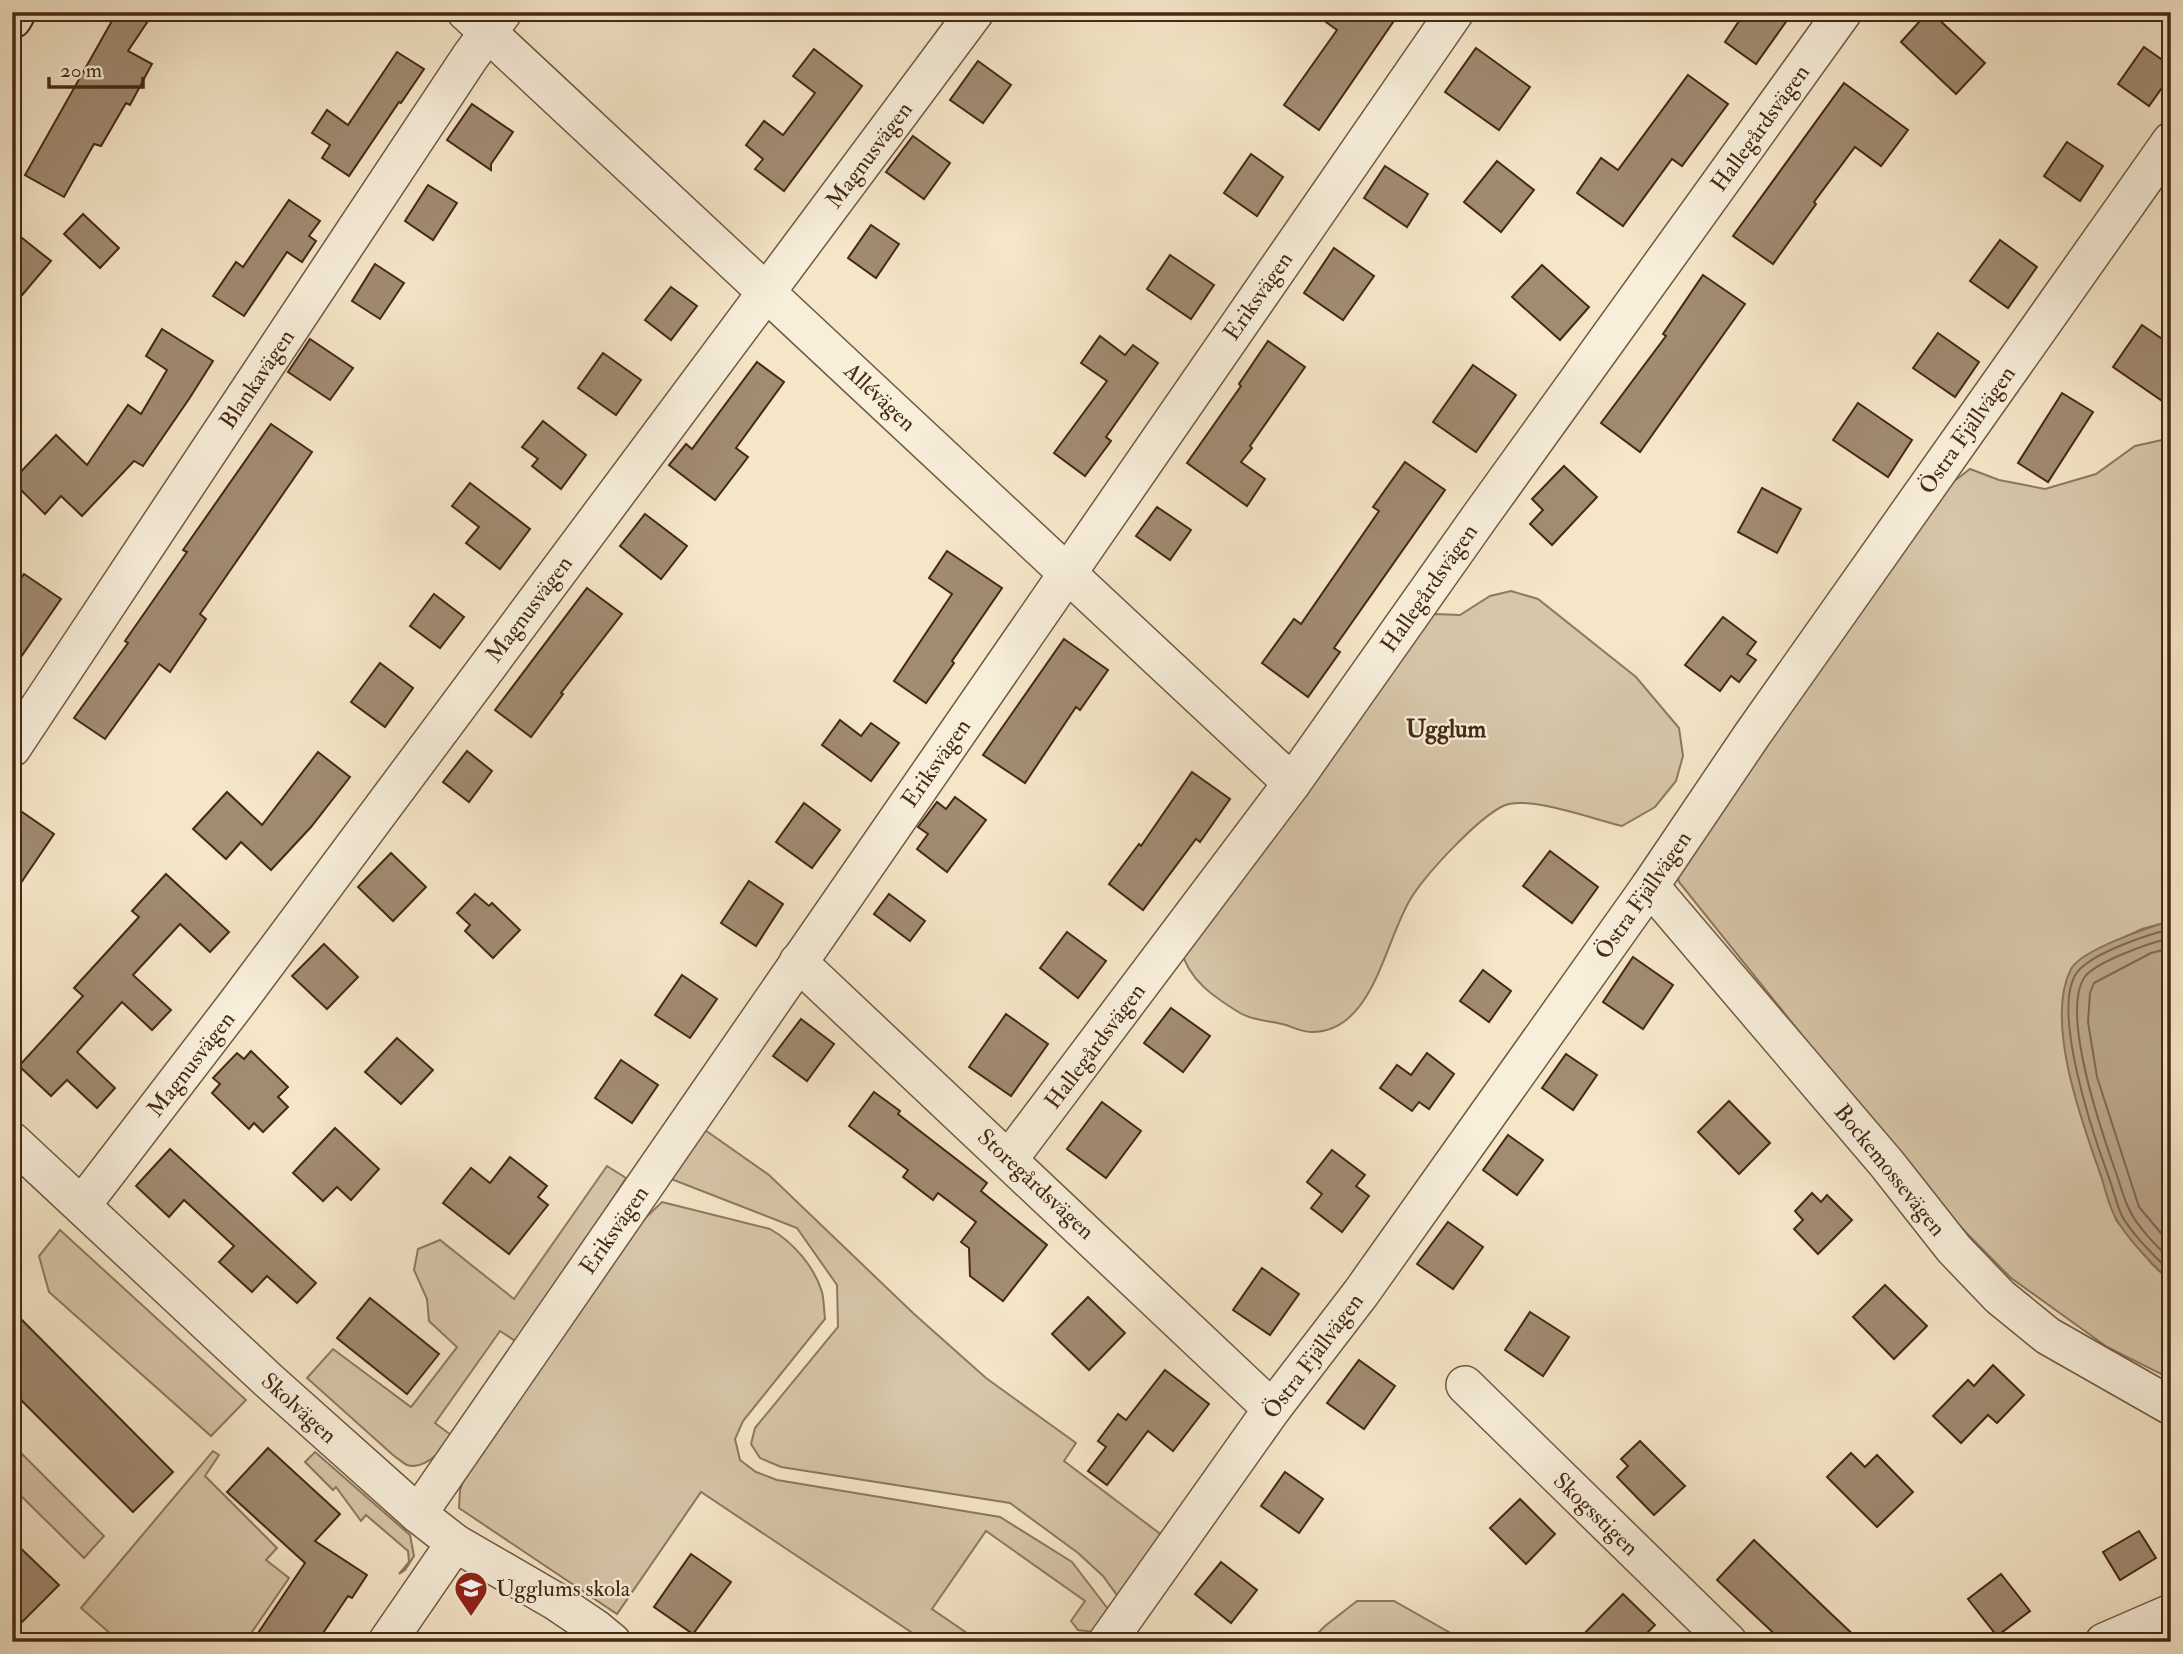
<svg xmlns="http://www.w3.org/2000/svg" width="2183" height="1654" font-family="'IM FELL Double Pica',serif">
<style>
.green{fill:#d7c6a9;stroke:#8e785e;stroke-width:2}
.water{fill:#baa68b;stroke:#8c745b;stroke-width:2}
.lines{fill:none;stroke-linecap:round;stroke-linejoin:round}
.shore{stroke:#806850;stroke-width:2}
.building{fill:#a18b72;stroke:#462914;stroke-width:2}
.street-casing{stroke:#725841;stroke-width:40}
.secondary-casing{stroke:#462914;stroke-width:42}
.street{stroke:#f8efdb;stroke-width:37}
.secondary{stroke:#f8efdb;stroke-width:38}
.labels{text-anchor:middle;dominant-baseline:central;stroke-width:5;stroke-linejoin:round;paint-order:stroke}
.street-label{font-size:23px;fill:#462914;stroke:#f8efdb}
.poi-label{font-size:23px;fill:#462914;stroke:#f8efdb;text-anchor:start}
.neighbourhood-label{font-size:24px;font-weight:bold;fill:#462914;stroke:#f8efdb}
</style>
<rect width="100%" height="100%" fill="#f5e6c8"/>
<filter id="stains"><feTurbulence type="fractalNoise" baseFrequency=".00286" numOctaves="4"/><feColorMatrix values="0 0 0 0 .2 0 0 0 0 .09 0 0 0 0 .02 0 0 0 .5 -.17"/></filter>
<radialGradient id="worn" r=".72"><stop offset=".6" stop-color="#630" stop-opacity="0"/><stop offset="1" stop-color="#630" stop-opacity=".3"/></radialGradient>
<!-- green -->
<g class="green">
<path d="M 2171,438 L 2171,921 L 2142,929 L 2093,952 L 2116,1220 L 2152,1264 L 2171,1282 L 2171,1379 L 2107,1347 L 2011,1278 L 1937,1203 L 1679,882 L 1676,867 L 1753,747 L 1776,733 L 1774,721 L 1931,494 L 1957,479 L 1970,469 L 1999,480 L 2045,489 L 2096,474 L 2135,446 Z"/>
<path d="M 1511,591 L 1538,599 L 1636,677 L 1679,728 L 1683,756 L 1676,781 L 1655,807 L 1622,826 C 1595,820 1526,794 1503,806 C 1477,819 1429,871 1413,895 C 1385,936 1375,1033 1311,1032 C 1303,1032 1294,1028 1286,1025 C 1271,1021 1254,1021 1240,1013 C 1214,997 1188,980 1181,949 L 1413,625 L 1435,614 L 1460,615 L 1490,596 Z"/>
<path d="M 695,1123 L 769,1175 L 913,1313 L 986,1378 L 1076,1443 L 1064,1461 L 1163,1536 L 1119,1598 L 1103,1576 L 1078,1553 L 1010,1503 L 781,1467 L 760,1458 L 751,1444 L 755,1428 L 838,1327 L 837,1285 L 797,1228 L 666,1177 Z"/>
<path d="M 607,1166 L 626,1178 L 520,1344 L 500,1331 L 435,1423 L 455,1438 C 443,1448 425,1471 407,1465 C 403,1463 397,1458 393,1455 L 307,1378 L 333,1349 L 411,1407 L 457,1347 L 429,1321 L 427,1299 L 414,1270 L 418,1249 L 440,1240 L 514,1299 Z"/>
<path d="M 662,1202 L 770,1229 C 793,1242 814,1266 822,1292 C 824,1300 824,1311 825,1319 L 743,1421 L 735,1439 L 740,1460 L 756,1472 L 777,1480 L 1000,1517 L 1072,1562 L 1108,1609 L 1094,1632 L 1078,1630 L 1071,1621 L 1085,1601 L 986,1531 L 932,1609 L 980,1642 L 926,1642 L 701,1492 L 617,1614 L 459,1508 L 460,1490 L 470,1464 L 638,1225 Z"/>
<path d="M 60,1230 L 246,1400 L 211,1436 L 49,1292 L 39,1256 Z"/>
<path d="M 12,1444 L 104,1536 L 84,1558 L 12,1487 Z"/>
<path d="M 213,1451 L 219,1455 L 205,1476 L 277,1548 L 266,1560 L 289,1578 L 245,1642 L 120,1642 L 81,1608 Z"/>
<path d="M 315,1452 L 410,1535 L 414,1556 L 405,1570 L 399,1574 L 409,1562 L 408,1551 L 366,1515 L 361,1521 L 336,1487 L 333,1490 L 305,1462 Z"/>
<path d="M 1357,1601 L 1394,1601 L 1454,1635 L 1460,1642 L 1309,1642 L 1325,1626 Z"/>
</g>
<!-- water -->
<path class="water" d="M 2171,921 L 2171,1282 C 2152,1264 2132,1244 2118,1222 C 2109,1209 2106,1191 2101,1176 C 2083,1125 2044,1021 2071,969 C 2081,950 2149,927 2171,921 Z"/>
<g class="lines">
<!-- shore -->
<g class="shore">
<path d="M 2171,929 C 2146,935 2096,952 2079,970 C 2048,1003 2094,1137 2108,1175 C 2113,1188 2116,1203 2122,1216 C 2132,1234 2155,1257 2171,1272"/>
<path d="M 2171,938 C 2152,942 2094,962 2084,978 C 2061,1015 2101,1130 2115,1170 C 2120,1183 2123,1198 2130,1211 C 2137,1226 2158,1248 2171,1260"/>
<path d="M 2171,948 L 2151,953 L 2094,983 L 2090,993 L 2088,1022 L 2097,1077 L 2139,1207 L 2171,1245"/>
</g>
</g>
<!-- building -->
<g class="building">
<path d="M 117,12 L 154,12 L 128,51 L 152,64 L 130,105 L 126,103 L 101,146 L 94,144 L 64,197 L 25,175 Z"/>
<path d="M 1312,12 L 1400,12 L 1319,130 L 1284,105 L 1337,30 Z"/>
<path d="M 1745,12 L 1793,12 L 1756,64 L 1725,42 Z"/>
<path d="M 1928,12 L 1931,12 L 1985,63 L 1956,94 L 1901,42 Z"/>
<path d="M 2144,47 L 2171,66 L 2171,75 L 2149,106 L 2118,84 Z"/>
<path d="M 1476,48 L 1530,87 L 1499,130 L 1445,92 Z"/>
<path d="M 814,49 L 862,86 L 784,191 L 755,169 L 763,159 L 746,145 L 764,121 L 783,135 L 815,93 L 793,76 Z"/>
<path d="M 397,52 L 424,69 L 401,103 L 399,102 L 349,176 L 322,158 L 330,145 L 312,133 L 327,110 L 348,125 Z"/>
<path d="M 978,61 L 1011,85 L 983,123 L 950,100 Z"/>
<path d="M 1688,75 L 1728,104 L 1682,166 L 1672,159 L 1623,226 L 1577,193 L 1601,158 L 1618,170 Z"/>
<path d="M 1844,83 L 1908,130 L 1881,166 L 1855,147 L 1814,202 L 1816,204 L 1773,264 L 1733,236 Z"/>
<path d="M 472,104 L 513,132 L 491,164 L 491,170 L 447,140 Z"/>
<path d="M 913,136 L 950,163 L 924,199 L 886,172 Z"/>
<path d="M 2067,142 L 2103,166 L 2080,201 L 2044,176 Z"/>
<path d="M 1251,154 L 1283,177 L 1257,216 L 1224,193 Z"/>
<path d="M 1497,161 L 1534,190 L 1501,232 L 1464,202 Z"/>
<path d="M 1385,166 L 1428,194 L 1407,227 L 1364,198 Z"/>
<path d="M 428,185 L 457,203 L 433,240 L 405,221 Z"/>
<path d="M 289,200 L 320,221 L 309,236 L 316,241 L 302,262 L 287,252 L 244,316 L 213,296 L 236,262 L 243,267 Z"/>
<path d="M 83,214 L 119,248 L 100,268 L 64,234 Z"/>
<path d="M 871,225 L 899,244 L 876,278 L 848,258 Z"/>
<path d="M 12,230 L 51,261 L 12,307 Z"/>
<path d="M 2000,240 L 2037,267 L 2008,308 L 1970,281 Z"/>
<path d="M 1334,248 L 1374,276 L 1343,320 L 1304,293 Z"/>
<path d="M 1170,255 L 1214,285 L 1191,319 L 1147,289 Z"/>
<path d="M 375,264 L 404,283 L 380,319 L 352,301 Z"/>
<path d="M 1542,265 L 1589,307 L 1560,340 L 1512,297 Z"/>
<path d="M 1703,275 L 1745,304 L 1640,452 L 1601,423 L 1666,336 L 1663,334 Z"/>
<path d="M 671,287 L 697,306 L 671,340 L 645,320 Z"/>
<path d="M 2142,325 L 2171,345 L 2171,407 L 2113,367 Z"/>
<path d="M 162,329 L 213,361 L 189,399 L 143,466 L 134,461 L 82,516 L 61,496 L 45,514 L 12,481 L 56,435 L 87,465 L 128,405 L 141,414 L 167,370 L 146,356 Z"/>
<path d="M 1938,333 L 1979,362 L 1955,397 L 1913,368 Z"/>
<path d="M 1100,336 L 1125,355 L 1133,345 L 1158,363 L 1106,437 L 1111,441 L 1085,476 L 1054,453 L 1107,381 L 1081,363 Z"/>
<path d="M 310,339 L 353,368 L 330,400 L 288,372 Z"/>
<path d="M 1268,341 L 1305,367 L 1250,446 L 1252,448 L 1241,462 L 1265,479 L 1247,506 L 1187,463 L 1241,386 L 1239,384 Z"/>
<path d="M 603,353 L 641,380 L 616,415 L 578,388 Z"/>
<path d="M 757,362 L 784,382 L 736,448 L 748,457 L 715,500 L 669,465 L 686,444 L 692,449 Z"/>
<path d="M 1473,365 L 1516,395 L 1476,452 L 1433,422 Z"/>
<path d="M 2062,393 L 2093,412 L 2048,482 L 2018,463 Z"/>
<path d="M 1858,403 L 1912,440 L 1888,477 L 1833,440 Z"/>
<path d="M 543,421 L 586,455 L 561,489 L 532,466 L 538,459 L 522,447 Z"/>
<path d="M 271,424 L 312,452 L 200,614 L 206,619 L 170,672 L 159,664 L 105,739 L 74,718 L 128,643 L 125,641 L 187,552 L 183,550 Z"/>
<path d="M 1405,462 L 1445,490 L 1334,648 L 1340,652 L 1308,697 L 1262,663 L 1294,619 L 1301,624 L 1379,511 L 1373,507 Z"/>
<path d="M 1564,466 L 1597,497 L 1552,545 L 1530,524 L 1543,510 L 1532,499 Z"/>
<path d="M 470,483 L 530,529 L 500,569 L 466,543 L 479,527 L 452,506 Z"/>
<path d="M 1762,488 L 1801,509 L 1777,553 L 1738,532 Z"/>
<path d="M 1157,507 L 1191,530 L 1170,560 L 1136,536 Z"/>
<path d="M 645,514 L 687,546 L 661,579 L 620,546 Z"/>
<path d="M 947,551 L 1002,588 L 952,661 L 954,663 L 926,703 L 894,681 L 952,594 L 929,578 Z"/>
<path d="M 24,574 L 61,599 L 12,670 L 12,591 Z"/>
<path d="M 587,588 L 622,614 L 561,693 L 563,694 L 531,737 L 495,710 Z"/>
<path d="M 434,594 L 464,617 L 440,648 L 410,626 Z"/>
<path d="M 1723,617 L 1756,642 L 1747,654 L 1756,660 L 1739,682 L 1731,676 L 1720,691 L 1685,665 Z"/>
<path d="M 1064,639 L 1108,670 L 1080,710 L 1076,707 L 1025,783 L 983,755 Z"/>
<path d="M 380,663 L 413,688 L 385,727 L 351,702 Z"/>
<path d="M 840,720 L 861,736 L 871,723 L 899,743 L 871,781 L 822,745 Z"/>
<path d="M 467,751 L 492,771 L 469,802 L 443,782 Z"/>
<path d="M 318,752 L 350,777 L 311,827 L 271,870 L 241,842 L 226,859 L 193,829 L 227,792 L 262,825 Z"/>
<path d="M 1192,772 L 1230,799 L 1200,842 L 1196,839 L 1143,910 L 1109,884 L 1139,844 L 1141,846 Z"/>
<path d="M 955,797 L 986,820 L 947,872 L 917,849 L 928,834 L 918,827 L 937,802 L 946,809 Z"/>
<path d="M 804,803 L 840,830 L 812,868 L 776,842 Z"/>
<path d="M 12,805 L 54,834 L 12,896 Z"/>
<path d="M 1550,851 L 1598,887 L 1572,923 L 1523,886 Z"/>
<path d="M 391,853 L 426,887 L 393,921 L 358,887 Z"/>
<path d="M 166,874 L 229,932 L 210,952 L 180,924 L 133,975 L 171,1010 L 152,1030 L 122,1002 L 77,1052 L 115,1088 L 97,1108 L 67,1080 L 51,1096 L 19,1066 L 83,996 L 74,988 L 139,917 L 132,911 Z"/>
<path d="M 749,881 L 783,904 L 756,946 L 721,923 Z"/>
<path d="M 475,894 L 489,906 L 492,903 L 520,930 L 493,958 L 465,931 L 470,925 L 457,913 Z"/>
<path d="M 889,894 L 925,921 L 910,941 L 874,914 Z"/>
<path d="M 1067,932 L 1106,961 L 1078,998 L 1040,968 Z"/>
<path d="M 324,944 L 358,977 L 327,1009 L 292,976 Z"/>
<path d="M 1633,957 L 1673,985 L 1643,1029 L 1603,1002 Z"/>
<path d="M 1483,970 L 1511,991 L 1489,1022 L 1460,1001 Z"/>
<path d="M 682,975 L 717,999 L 690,1038 L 655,1015 Z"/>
<path d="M 1171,1008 L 1210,1036 L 1183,1072 L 1144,1043 Z"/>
<path d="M 1006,1014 L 1048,1044 L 1011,1096 L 969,1067 Z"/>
<path d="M 801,1019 L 834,1044 L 807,1081 L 773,1056 Z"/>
<path d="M 397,1038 L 433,1070 L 401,1104 L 365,1072 Z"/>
<path d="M 251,1051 L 288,1087 L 278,1097 L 288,1107 L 263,1132 L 254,1123 L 249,1129 L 212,1093 L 220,1084 L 213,1078 L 237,1053 L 244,1059 Z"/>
<path d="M 1427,1053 L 1454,1074 L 1429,1109 L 1419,1102 L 1412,1111 L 1380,1088 L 1397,1065 L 1411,1075 Z"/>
<path d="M 1566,1054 L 1597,1075 L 1573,1110 L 1542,1088 Z"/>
<path d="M 621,1060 L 658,1085 L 632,1123 L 595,1098 Z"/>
<path d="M 874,1092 L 900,1111 L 898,1114 L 987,1183 L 981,1191 L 1047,1245 L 1003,1301 L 970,1276 L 969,1248 L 961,1242 L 976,1222 L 938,1193 L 933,1200 L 903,1177 L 908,1170 L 849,1126 Z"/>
<path d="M 1729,1101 L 1770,1143 L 1739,1174 L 1698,1132 Z"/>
<path d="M 1102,1102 L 1141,1131 L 1106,1178 L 1067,1149 Z"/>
<path d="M 335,1128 L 379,1169 L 351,1200 L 337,1187 L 323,1201 L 293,1173 Z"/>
<path d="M 1508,1135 L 1543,1160 L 1517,1195 L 1483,1170 Z"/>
<path d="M 170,1149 L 316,1283 L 297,1303 L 267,1276 L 252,1292 L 219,1262 L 234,1246 L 184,1200 L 169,1217 L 136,1186 Z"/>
<path d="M 1332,1150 L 1365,1175 L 1356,1186 L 1369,1196 L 1342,1232 L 1311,1208 L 1322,1194 L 1307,1182 Z"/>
<path d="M 510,1157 L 547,1186 L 538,1197 L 548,1205 L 509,1254 L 443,1203 L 471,1168 L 490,1183 Z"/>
<path d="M 1812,1193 L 1821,1202 L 1827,1195 L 1852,1220 L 1818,1254 L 1794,1229 L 1803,1220 L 1795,1211 Z"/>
<path d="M 1448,1222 L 1483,1247 L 1453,1289 L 1417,1264 Z"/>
<path d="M 1262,1268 L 1299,1294 L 1270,1335 L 1233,1310 Z"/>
<path d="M 1885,1285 L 1927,1326 L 1894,1359 L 1853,1317 Z"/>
<path d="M 1088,1297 L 1125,1333 L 1089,1370 L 1052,1334 Z"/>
<path d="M 370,1298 L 439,1354 L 407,1394 L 337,1338 Z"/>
<path d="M 12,1310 L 173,1472 L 133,1512 L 12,1391 Z"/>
<path d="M 1530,1312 L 1569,1337 L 1543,1376 L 1505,1350 Z"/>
<path d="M 1359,1360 L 1395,1386 L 1364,1429 L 1327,1403 Z"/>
<path d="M 1993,1365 L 2024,1395 L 1997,1423 L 1988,1415 L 1961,1443 L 1933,1416 L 1968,1380 L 1974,1386 Z"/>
<path d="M 1165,1370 L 1209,1404 L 1173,1451 L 1148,1431 L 1107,1485 L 1088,1471 L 1106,1447 L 1098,1441 L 1118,1414 L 1126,1420 Z"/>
<path d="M 1640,1441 L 1685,1486 L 1654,1515 L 1617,1477 L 1628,1466 L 1621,1459 Z"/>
<path d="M 268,1448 L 340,1514 L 315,1541 L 367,1575 L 352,1598 L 348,1596 L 317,1642 L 252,1642 L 305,1563 L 227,1492 Z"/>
<path d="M 1851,1453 L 1865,1467 L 1877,1455 L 1913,1492 L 1877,1527 L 1827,1477 Z"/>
<path d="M 1285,1472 L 1323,1499 L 1299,1533 L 1261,1506 Z"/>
<path d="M 1520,1499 L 1555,1534 L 1526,1564 L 1490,1528 Z"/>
<path d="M 2139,1531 L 2156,1558 L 2120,1580 L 2103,1552 Z"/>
<path d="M 12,1540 L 59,1585 L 12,1632 Z"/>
<path d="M 1754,1540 L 1825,1608 L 1861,1642 L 1783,1642 L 1717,1580 Z"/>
<path d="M 691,1554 L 731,1582 L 693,1634 L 654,1607 Z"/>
<path d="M 1221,1562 L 1257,1590 L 1231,1623 L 1195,1594 Z"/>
<path d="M 2001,1574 L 2030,1611 L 1997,1636 L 1968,1599 Z"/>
<path d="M 1623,1594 L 1655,1625 L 1638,1642 L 1576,1642 Z"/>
</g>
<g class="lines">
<defs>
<g id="street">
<path d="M 466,12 L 1292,783"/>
<path d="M 12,748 L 470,57 L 503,12"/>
<path d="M 1650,886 L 1887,1164 L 1954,1249 L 2000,1297 L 2048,1336 L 2171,1406"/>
<path d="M 798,962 L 1272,1409"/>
<path d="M 12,1141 L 268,1380 L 418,1514 L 455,1543 L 555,1601 L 595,1628 L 612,1642"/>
<path d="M 1009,1159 L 1292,783 L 1479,518 L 1843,12"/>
<path d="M 82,1205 L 237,1003 L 975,12"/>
<path d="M 1465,1385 L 1728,1642"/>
<path d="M 418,1514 L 1455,12"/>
<path d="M 387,1642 L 455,1543"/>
<path d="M 1107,1642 L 1272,1409 L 1361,1293 L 1650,886 L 1752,735 L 2171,141"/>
<path d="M 2104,1642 L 2171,1613"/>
</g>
<path id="secondary" d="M 12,19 L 16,12"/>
</defs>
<!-- street casing -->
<use href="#street" class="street-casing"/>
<!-- secondary casing -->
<use href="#secondary" class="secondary-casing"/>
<!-- street -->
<use href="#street" class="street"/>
<!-- secondary -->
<use href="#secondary" class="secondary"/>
</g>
<!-- icons -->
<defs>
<symbol id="school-pin" viewBox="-11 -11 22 30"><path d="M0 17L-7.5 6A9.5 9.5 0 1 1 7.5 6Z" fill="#8f2418" stroke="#f8efdb"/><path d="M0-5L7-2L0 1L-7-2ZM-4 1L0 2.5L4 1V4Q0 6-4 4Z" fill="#fff"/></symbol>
</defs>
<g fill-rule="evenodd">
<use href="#school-pin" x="452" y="1569" width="38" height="52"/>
</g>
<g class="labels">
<!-- street labels -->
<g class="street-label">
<text transform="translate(1760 128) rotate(-54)">Hallegårdsvägen</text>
<text transform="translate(869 155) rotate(-53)">Magnusvägen</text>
<text transform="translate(1258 296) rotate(-55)">Eriksvägen</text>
<text transform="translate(257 379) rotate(-56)">Blankavägen</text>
<text transform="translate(880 397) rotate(43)">Allévägen</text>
<text transform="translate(1967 430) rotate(-55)">Östra Fjällvägen</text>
<text transform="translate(1429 588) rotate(-55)">Hallegårdsvägen</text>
<text transform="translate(529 609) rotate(-53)">Magnusvägen</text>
<text transform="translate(936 763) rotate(-55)">Eriksvägen</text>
<text transform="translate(1643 895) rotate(-55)">Östra Fjällvägen</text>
<text transform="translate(1095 1046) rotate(-53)">Hallegårdsvägen</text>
<text transform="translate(191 1064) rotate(-52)">Magnusvägen</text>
<text transform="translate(1890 1170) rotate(51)">Bockemossevägen</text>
<text transform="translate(1036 1184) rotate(43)">Storegårdsvägen</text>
<text transform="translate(614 1230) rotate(-55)">Eriksvägen</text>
<text transform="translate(1313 1356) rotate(-53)">Östra Fjällvägen</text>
<text transform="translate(299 1408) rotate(42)">Skolvägen</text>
<text transform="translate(1596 1514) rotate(44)">Skogsstigen</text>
</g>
<!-- poi labels -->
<g class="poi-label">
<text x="496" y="1588">Ugglums skola</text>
</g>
<!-- neighbourhood labels -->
<g class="neighbourhood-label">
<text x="1446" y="729">Ugglum</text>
</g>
</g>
<!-- margin -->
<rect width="2183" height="1654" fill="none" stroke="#f5e6c8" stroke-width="42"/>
<rect x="14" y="14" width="2155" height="1626" fill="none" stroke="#462914" stroke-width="3.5"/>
<rect x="21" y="21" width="2141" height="1612" fill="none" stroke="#462914" stroke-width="2"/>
<!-- scale -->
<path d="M49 77v10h94v-10" fill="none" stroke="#462914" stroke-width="3.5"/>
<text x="60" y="77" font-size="21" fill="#462914" stroke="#f8efdb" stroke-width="5" paint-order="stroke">20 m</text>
<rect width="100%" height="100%" filter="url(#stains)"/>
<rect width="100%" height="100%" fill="url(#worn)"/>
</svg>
